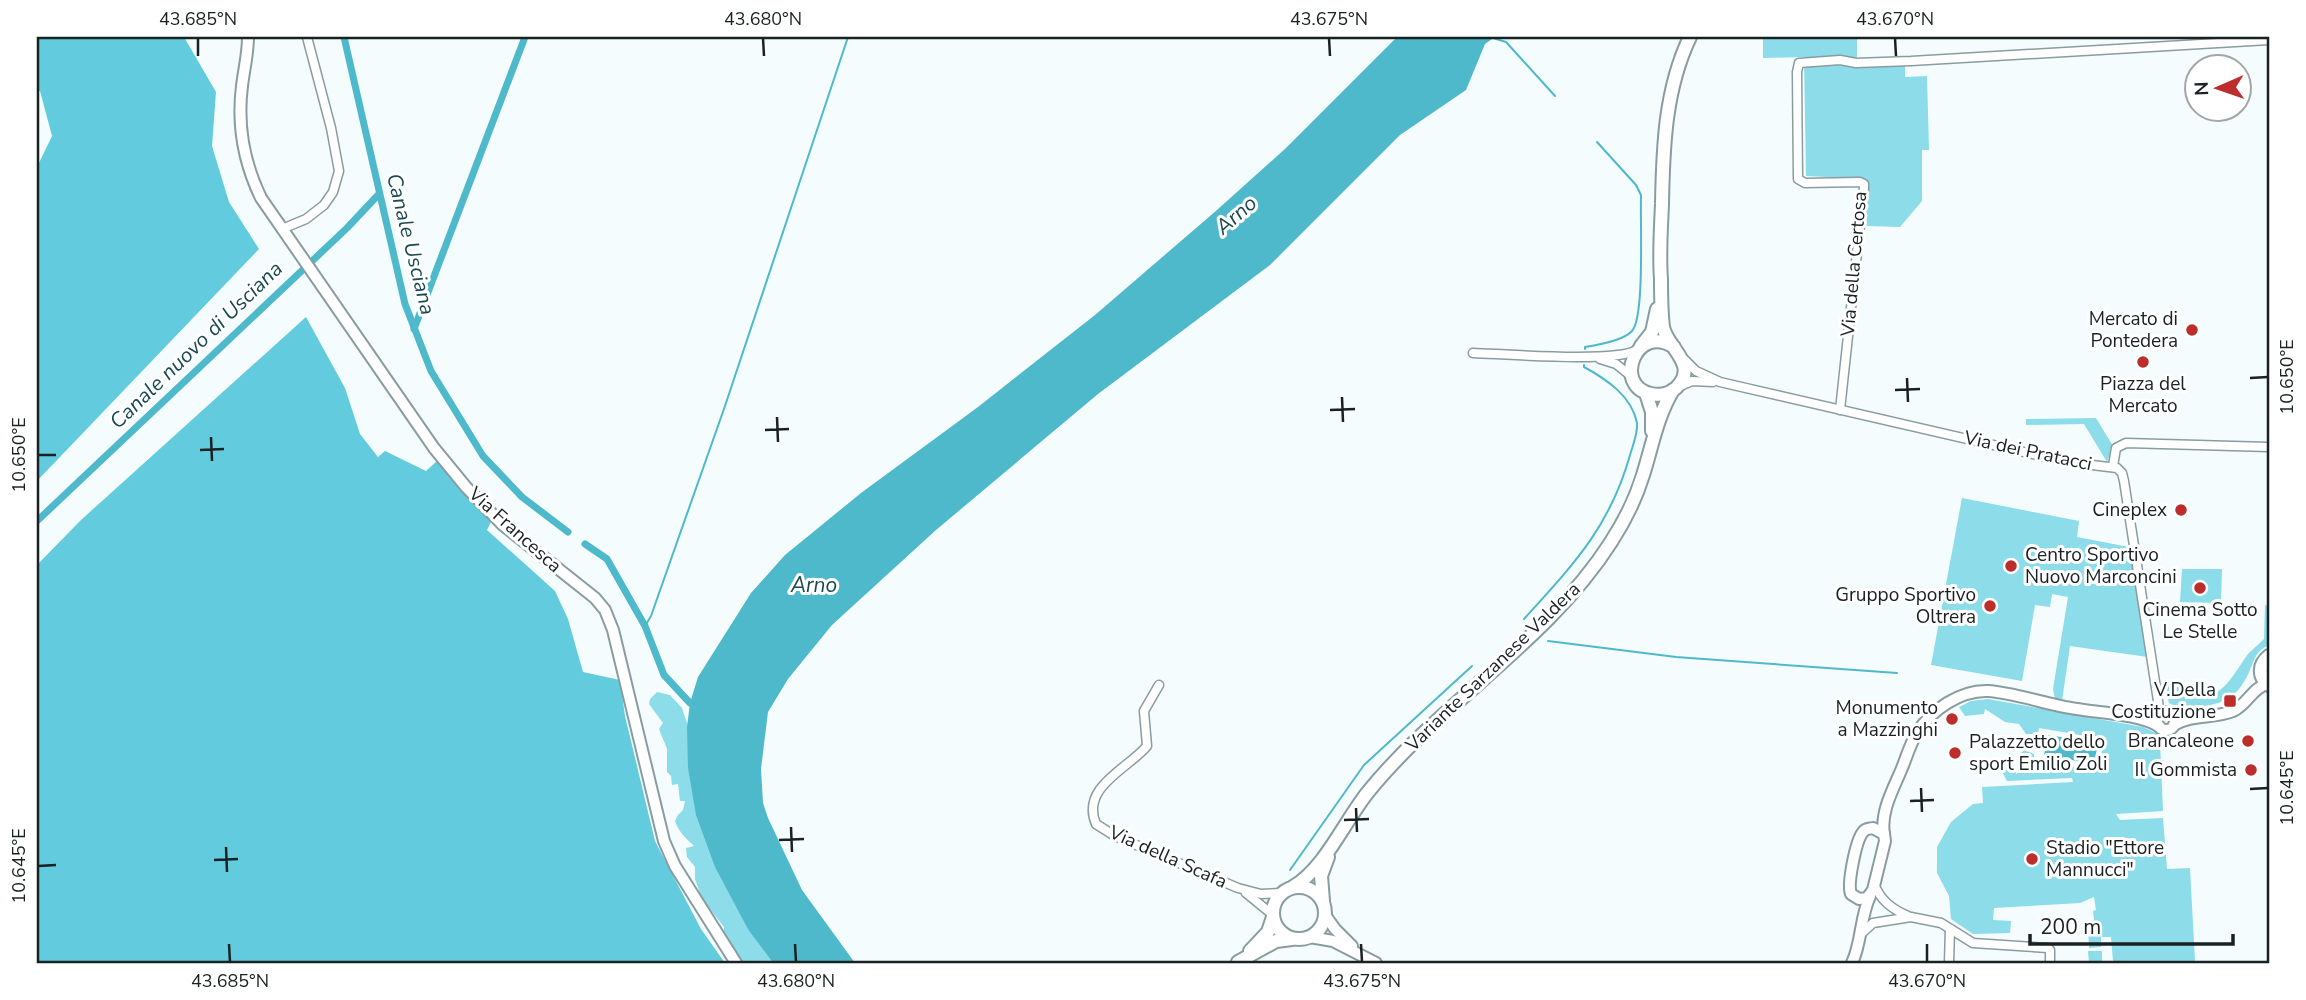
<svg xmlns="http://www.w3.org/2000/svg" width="2306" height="1000" font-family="'Nunito Sans',sans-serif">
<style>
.green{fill:#8cdcea}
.forest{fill:#62ccde}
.water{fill:#4eb9cb}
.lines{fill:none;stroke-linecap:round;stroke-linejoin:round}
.stream{stroke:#4eb9cb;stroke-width:2}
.canal{stroke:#4eb9cb;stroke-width:7}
.street-casing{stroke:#899da1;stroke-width:11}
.secondary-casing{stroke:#899da1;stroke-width:14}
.primary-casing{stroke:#899da1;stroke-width:16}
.street{stroke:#fff;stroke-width:8}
.secondary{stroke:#fff;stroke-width:10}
.primary{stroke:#fff;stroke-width:12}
.ticks{fill:none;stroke:#192122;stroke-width:2.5}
.poi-dot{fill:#bc2d2c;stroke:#fff;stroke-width:2.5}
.labels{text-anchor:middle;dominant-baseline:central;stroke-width:6;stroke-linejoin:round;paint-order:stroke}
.street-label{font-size:19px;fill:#192122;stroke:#fff}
.poi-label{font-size:19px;fill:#192122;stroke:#fff;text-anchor:end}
.water-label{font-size:21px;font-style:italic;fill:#194951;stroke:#fff}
.neatline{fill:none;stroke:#192122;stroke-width:2.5}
.ticks-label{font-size:18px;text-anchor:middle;fill:#192122}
</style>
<rect width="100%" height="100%" fill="#f4fcfe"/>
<!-- green -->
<g class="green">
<path d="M 1763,37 L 1857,37 L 1857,63 L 1905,65 L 1905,77 L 1927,76 L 1929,150 L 1922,150 L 1922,201 L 1900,227 L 1866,226 L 1867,179 L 1806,176 L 1804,57 L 1763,58 Z"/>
<path d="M 2096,418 L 2113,446 L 2107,462 L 2084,424 L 2026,425 L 2026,419 Z"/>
<path d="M 1962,498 L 2079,521 L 2077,537 L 2129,547 L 2148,657 L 2070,646 L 2062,701 L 2055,699 L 2053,689 L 2068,597 L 2052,594 L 2050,607 L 2035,605 L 2022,681 L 1931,665 Z"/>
<path d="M 2182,569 L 2222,569 L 2221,603 L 2180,602 Z"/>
<path d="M 2265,605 L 2269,606 L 2269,645 C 2256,651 2255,658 2250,670 C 2240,693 2229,702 2205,706 C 2188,710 2184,711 2169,703 L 2165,685 L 2183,682 L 2185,699 C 2224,699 2228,682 2248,654 C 2253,649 2259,644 2264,639 Z"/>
<path d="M 657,692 L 670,695 L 682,708 L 688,726 L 688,768 L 749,931 L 773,963 L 741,963 L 724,935 L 724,927 L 702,899 L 695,879 L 695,867 L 687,857 L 686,848 L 694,846 C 686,838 679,833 675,821 L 678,815 L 683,810 L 685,801 L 680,801 L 678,784 L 672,785 L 671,776 L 667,772 L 667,749 L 659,729 L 663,723 L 649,704 L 650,699 Z"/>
<path d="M 1988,699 L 2143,727 L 2156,733 L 2160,742 L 2163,811 L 2116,814 L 2120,820 L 2163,818 L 2167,869 L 2190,868 L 2195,961 L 2155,963 L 2089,963 L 2088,951 L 2102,951 L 2102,962 L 2113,961 L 2111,937 L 2101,937 L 2101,947 L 2089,948 L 2088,929 L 2095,927 L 2093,911 L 2096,910 L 2094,897 L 2080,903 L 1994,908 L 1993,920 L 2011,921 L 2010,933 L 1973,934 L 1951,919 L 1949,896 L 1937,873 L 1937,847 L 1951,822 L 1973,804 L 1983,803 L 1982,787 L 2073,782 L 2072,778 L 2007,781 L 2001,770 L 2003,759 L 2007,760 L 2006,768 L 2015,768 L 2016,774 L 2031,767 L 2021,753 L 2024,750 L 2034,754 L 2034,760 L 2098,771 L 2104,739 L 2039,728 L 2038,734 L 2026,734 L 2019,724 L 2005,722 L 1985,709 L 1984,714 L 1965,716 L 1959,707 L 1971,701 Z"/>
</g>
<!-- forest -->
<g class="forest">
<path d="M 37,37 L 184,37 L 216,92 L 212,146 L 229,202 L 259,249 L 37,481 L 37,167 L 52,136 L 40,91 L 37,91 Z"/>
<path d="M 306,317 L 345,388 L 360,434 L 378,457 L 385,451 L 426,471 L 438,460 L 492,520 L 487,530 L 555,591 L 568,619 L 583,672 L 620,680 L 625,716 L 655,841 L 701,929 L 725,963 L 37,963 L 37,565 L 81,520 Z"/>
</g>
<!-- water -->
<g class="water">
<path d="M 1397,37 L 1495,37 L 1485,44 L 1466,90 L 1400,135 L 1270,265 L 1098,394 L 936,530 L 832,625 L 788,679 L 768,712 L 761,769 L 763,803 L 768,818 L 802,890 L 855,963 L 773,963 L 749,931 L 715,867 L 696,815 L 688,768 L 687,727 L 690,703 L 698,677 L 751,593 L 785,555 L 861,493 L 978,407 L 1095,315 L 1217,210 L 1286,148 Z"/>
<path d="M 2048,735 L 2098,743 L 2094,764 L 2044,755 Z"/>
</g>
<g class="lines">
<!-- stream -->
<g class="stream">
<path d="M 1493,38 L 1506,42 L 1555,96"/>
<path d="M 1585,349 L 1585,347 C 1598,345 1623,341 1632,331 C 1645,317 1640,219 1641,195 L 1636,185 L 1597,142"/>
<path d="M 1524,619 C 1573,565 1610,527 1630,455 C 1633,445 1638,433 1637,423 C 1632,396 1606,379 1584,367 L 1584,365"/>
<path d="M 645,626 L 651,616 L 725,406 L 848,37"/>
<path d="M 1548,641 L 1676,657 L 1897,673"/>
<path d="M 1290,870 L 1364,765 L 1472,666"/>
</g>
<!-- canal -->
<g class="canal">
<path d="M 344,37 L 405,304 L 431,371 L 483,456 L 522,497 L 568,532"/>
<path d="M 414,329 L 525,37"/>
<path d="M 37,521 L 347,228 L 379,194"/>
<path d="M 585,544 L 607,559 L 645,626 L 664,675 L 690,703 L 697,704"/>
</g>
<defs>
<g id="street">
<path d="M 282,229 L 306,219 L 324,205 L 333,192 L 339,171 L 331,128 L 307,37"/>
<path d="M 1473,353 C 1504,354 1616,363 1637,350"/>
<path d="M 1600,359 L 1616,364 L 1631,376"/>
<path d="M 1685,360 L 1696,371 L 1720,382 L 2067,462 L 2117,468 L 2122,473 L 2124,481 L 2160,714"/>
<path d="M 1678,387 L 1692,381 L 1713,382"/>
<path d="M 1840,410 L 1864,188 L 1864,184 L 1860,182 L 1805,183 L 1798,179 L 1797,72 L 1799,63 L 1840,60 L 1856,63 L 1911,61 L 2269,40"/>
<path d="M 2113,466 L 2116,448 L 2126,443 L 2269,447"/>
<path d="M 1159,685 L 1144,711 L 1147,746 C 1129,768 1080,787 1096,824 L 1115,836 L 1238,888 L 1261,894 L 1281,893"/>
<path d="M 1874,884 C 1881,901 1892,909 1908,916"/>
<path d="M 1246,893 L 1273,915"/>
<path d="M 1861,934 L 1873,923 L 1911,917 L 1941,923 L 1973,943 L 2048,948 L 2050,950 L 2050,963"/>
<path d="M 1949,963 L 1950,929"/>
</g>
<g id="secondary">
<path d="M 248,37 C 248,54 244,69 242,86 C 237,125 244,163 261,198 L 434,448 L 466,487 L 503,525 L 595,598 L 605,610 L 613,630 L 664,841 L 675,866 L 736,963"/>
<circle cx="2166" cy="721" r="9"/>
<path d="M 2174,725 C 2192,714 2213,719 2233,711 C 2247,705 2252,688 2267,684"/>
<path d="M 1873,828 L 1884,834 L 1885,841 L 1873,890 L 1867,898 L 1859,899 L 1851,894 C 1847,884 1856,840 1863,832 C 1866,828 1868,829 1873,828 Z"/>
<path d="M 1884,834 C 1880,811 1894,788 1902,768 C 1907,756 1910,744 1917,733 C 1931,710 1960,690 1988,691 C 2017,693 2047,705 2077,709 C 2100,713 2140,714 2160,727"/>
<path d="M 1325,915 L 1335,929 L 1352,946"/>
<path d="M 1310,937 L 1333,941 L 1376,963"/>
<path d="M 1852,963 C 1862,942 1860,917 1870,896"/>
</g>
<g id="primary">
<path d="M 1641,346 L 1652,332 L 1657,309"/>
<path d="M 1674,347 C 1636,322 1612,386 1651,394 C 1660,396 1669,394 1676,388 C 1700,365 1667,348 1663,327 C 1661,311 1661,294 1661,279 C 1659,254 1661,229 1662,204 C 1663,147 1665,89 1690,37"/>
<path d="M 1646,393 L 1652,412 L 1652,431"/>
<path d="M 2269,656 C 2258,665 2258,677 2269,685"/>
<circle cx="1299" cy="913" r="26"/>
<path d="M 1293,887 C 1325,868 1344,822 1368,792 C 1441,702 1548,641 1611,542 C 1624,522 1636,498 1643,475 C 1652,447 1657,416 1673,390"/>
<path d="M 1323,901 L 1321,876 L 1328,857"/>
<path d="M 1250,951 L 1268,932 L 1273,917"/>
<path d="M 1238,962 L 1276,941 L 1292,939"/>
</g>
</defs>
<!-- street casing -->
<use href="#street" class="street-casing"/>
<!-- secondary casing -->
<use href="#secondary" class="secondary-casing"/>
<!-- primary casing -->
<use href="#primary" class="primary-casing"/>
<!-- street -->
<use href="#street" class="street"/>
<!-- secondary -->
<use href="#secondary" class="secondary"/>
<!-- primary -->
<use href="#primary" class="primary"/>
</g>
<!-- ticks -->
<path class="ticks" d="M 198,38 L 198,56M 763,38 L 764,56M 1329,38 L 1330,56M 1895,38 L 1896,56M 1907,378 L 1908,402M 2250,378 L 2268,377M 1895,390 L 1920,389M 1342,397 L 1343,422M 1330,410 L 1355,409M 777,417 L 778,442M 765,430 L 789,429M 211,437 L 212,461M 200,450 L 224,449M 38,455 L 56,455M 1921,788 L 1922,812M 2250,789 L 2268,788M 1910,801 L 1934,800M 1356,808 L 1357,832M 1344,820 L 1369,819M 791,827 L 792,852M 779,840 L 804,839M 226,847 L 227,872M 214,860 L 238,859M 38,866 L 56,865M 229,944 L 230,962M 795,944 L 796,962M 1361,944 L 1362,962M 1927,944 L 1927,962"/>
<!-- markers -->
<g class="poi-dot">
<circle cx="2192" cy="330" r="7"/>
<circle cx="2143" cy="362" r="7"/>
<circle cx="2181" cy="510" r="7"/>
<circle cx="2011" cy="566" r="7"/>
<circle cx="2200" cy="588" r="7"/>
<circle cx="1990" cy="606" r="7"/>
<rect x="2223" y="694" width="14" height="14" rx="3.5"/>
<circle cx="1952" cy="719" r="7"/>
<circle cx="2248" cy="741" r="7"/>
<circle cx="1955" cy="753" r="7"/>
<circle cx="2251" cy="770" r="7"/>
<circle cx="2032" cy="859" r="7"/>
</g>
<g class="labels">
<!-- street labels -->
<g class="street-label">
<text transform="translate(1854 264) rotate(-85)">Via della Certosa</text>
<text transform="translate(2028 451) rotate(12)">Via dei Pratacci</text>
<text transform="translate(515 530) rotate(42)">Via Francesca</text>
<text transform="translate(1493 667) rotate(-44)">Variante Sarzanese Valdera</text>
<text transform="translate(1168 857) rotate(24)">Via della Scafa</text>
</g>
<!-- poi labels -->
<g class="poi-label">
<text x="2178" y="319">Mercato di<tspan x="2178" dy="22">Pontedera</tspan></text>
<text x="2143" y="384" text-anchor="middle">Piazza del<tspan x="2143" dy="22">Mercato</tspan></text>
<text x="2167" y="510">Cineplex</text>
<text x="2025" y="555" text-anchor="start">Centro Sportivo<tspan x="2025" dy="22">Nuovo Marconcini</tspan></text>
<text x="1976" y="595">Gruppo Sportivo<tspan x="1976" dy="22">Oltrera</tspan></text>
<text x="2200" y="610" text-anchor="middle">Cinema Sotto<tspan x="2200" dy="22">Le Stelle</tspan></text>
<text x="2216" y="690">V.Della<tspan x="2216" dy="22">Costituzione</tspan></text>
<text x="1938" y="708">Monumento<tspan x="1938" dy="22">a Mazzinghi</tspan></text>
<text x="2234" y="741">Brancaleone</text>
<text x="1969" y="742" text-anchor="start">Palazzetto dello<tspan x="1969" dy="22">sport Emilio Zoli</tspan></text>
<text x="2237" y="770">Il Gommista</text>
<text x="2046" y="848" text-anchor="start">Stadio "Ettore<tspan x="2046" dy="22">Mannucci"</tspan></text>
</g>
<!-- water labels -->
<g class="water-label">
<text transform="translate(1236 215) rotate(-41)">Arno</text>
<text transform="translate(411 244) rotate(76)">Canale Usciana</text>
<text transform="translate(196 345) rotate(-44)">Canale nuovo di Usciana</text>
<text x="814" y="585">Arno</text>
</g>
</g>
<!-- border -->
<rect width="2306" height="1000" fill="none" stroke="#ffffff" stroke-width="77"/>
<!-- north arrow -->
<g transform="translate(2218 88) rotate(268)"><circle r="33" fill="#ffffff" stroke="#a3a6a7" stroke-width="2"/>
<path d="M0-5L12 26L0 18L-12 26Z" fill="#bc2d2c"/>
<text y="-10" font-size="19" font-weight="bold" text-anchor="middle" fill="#192122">N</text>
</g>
<!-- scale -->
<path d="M2030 934v10h203v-10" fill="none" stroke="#192122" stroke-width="3.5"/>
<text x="2040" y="934" font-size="21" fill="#192122" stroke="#ffffff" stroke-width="5" paint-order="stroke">200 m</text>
<rect x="38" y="38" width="2230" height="924" class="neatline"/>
<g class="ticks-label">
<text x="198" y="25">43.685°N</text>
<text x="763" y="25">43.680°N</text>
<text x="1329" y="25">43.675°N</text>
<text x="1895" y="25">43.670°N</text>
<text transform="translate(2287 377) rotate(-90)" y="6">10.650°E</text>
<text transform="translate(19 455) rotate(-90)" y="6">10.650°E</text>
<text transform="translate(2287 788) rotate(-90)" y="6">10.645°E</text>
<text transform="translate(19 866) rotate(-90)" y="6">10.645°E</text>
<text x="230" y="987">43.685°N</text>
<text x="796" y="987">43.680°N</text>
<text x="1362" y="987">43.675°N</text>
<text x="1927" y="987">43.670°N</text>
</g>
</svg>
